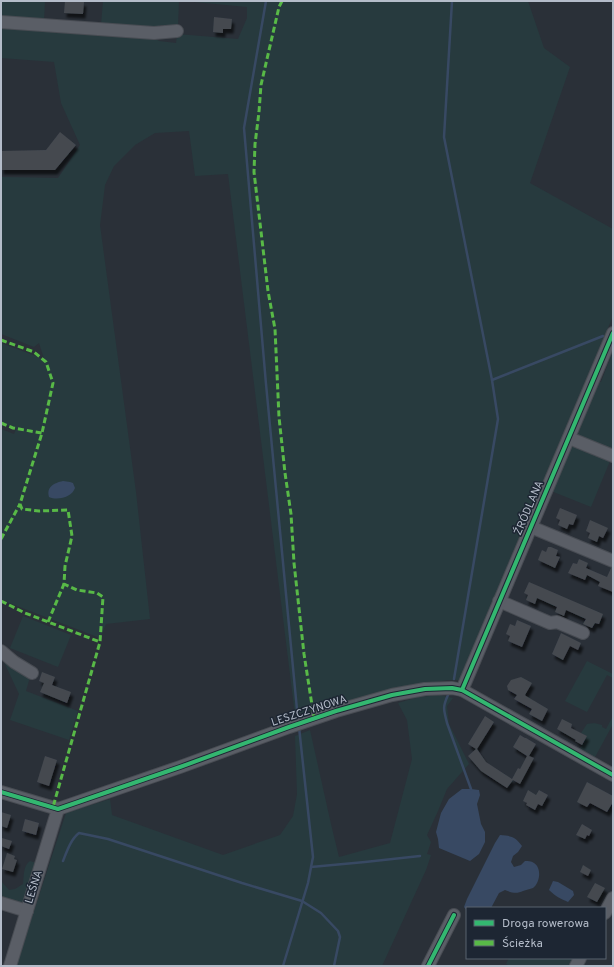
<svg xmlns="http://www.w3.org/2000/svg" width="614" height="967" font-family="Overpass,sans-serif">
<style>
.green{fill:#273a3e}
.water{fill:#384963}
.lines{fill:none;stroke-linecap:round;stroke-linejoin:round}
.stream{stroke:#384963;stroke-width:2.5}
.building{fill:#444950;filter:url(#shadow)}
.minor-casing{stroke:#484c53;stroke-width:14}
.minor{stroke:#5a5e66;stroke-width:12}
.quiet{stroke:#58b947;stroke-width:3;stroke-dasharray:6 3;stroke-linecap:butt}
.cycleway-casing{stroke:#1d2633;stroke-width:6}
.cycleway{stroke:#33b770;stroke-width:4}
.labels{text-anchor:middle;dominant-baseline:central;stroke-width:3;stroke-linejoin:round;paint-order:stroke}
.street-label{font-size:11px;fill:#b4bcc9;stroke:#1d2633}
</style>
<defs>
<filter id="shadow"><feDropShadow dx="2.5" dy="4.5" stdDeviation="1" flood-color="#0009"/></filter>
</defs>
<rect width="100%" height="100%" fill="#2a3038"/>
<!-- green -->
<g class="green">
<path d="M 1,1 L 45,1 L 44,21 L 1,18 Z"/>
<path d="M 103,1 L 179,1 L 178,26 L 161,25 L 154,29 L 101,25 Z"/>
<path d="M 184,1 L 528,1 L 544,48 L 570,67 L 530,183 L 613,229 L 613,316 L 476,641 L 462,680 L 448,680 L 406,687 L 308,711 L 295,715 L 228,174 L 195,176 L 189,131 L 155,133 L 135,145 L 114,166 L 105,185 L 100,225 L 136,492 L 150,619 L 106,624 L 100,638 L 4,601 L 1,599 L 1,429 L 14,434 L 16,429 L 1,423 L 1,343 L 44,359 L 39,343 L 34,347 L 1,334 L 1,177 L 58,178 L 80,145 L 61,103 L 54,62 L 1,58 L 1,26 L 153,37 L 159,41 L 176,43 L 177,34 L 238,39 L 247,18 L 247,7 Z"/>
<path d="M 613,351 L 613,450 L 579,437 L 576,434 L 595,382 L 601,382 Z"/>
<path d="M 577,446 L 610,461 L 591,507 L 551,491 L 568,449 L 571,447 Z"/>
<path d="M 23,616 L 71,635 L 58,667 L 10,648 Z"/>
<path d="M 587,661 L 613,674 L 613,678 L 607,675 L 587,712 L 565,701 Z"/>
<path d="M 4,662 L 9,666 L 30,677 L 26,691 L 78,711 L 69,740 L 10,720 L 19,694 Z"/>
<path d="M 440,695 L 453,698 L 447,706 L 449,724 L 469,764 L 447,789 L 438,811 L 427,835 L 431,842 L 427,854 L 431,855 L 426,870 L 382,966 L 16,966 L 66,813 L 110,799 L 112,815 L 223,855 L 280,835 L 293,816 L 297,794 L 295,736 L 310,730 L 331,824 L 339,857 L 390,843 L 412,759 L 407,720 L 398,703 L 418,697 Z"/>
<path d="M 613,716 L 613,724 L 594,759 L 579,750 L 587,736 L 581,733 L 587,724 C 592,723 596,723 602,725 L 602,727 L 606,729 Z"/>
<path d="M 30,861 L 36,863 L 22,905 L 1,899 L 1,881 L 9,890 L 15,889 L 23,884 C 24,876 23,866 30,861 Z"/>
<path d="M 509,958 L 573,958 L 569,966 L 510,966 L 506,964 Z"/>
</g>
<!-- water -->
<g class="water">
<path d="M 63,481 L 70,482 L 73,483 L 75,488 C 72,497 58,501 49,497 C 46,487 54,483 63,481 Z"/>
<path d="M 462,789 L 471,789 L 479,790 L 480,795 L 477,804 L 481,824 L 485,832 L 485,842 L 479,854 L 470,861 L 439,848 L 438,839 L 436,832 L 441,813 L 449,799 Z"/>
<path d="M 500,835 C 511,836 515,836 522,846 L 518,852 L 513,856 L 511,862 L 514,867 L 521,865 L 525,861 C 528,861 531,861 534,863 C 542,868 540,883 533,888 C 530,889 526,890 523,891 C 517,894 512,893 505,890 L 499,893 L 491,908 L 467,908 L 467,911 L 464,907 L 467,899 L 495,843 Z"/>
<path d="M 553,881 L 558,882 L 573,891 L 574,895 L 568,902 C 561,899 555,896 549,890 Z"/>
</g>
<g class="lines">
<!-- stream -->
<g class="stream">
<path d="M 266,1 L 244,128 L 266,384 L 298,720"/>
<path d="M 452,1 L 444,137 L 492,380 L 498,419 L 454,679"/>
<path d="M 492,380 L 603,336"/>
<path d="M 448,695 C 442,708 444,710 447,723 L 471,789"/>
<path d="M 63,861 C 67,851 71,839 79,833 L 108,839 L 242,883 L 302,901 L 321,913 L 338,931 L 340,937 L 334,966"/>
<path d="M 311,867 L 365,862 L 420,856"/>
<path d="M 283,966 L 308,883 L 313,857 L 299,727"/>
</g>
</g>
<!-- building -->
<g class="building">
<path d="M 65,1 L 84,2 L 83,14 L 64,13 Z"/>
<path d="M 214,17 L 232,19 L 231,29 L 223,29 L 223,33 L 213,32 Z"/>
<path d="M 60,132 L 76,145 L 55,170 L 1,170 L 1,151 L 46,150 Z"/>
<path d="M 560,508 L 577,515 L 573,525 L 569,524 L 567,529 L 558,525 L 560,520 L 556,518 Z"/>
<path d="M 590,520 L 608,528 L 603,538 L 599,536 L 597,542 L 588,538 L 590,533 L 586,531 Z"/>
<path d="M 548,547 L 551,547 L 558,550 L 556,556 L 560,557 L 555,568 L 538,560 L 542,550 L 546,552 Z"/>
<path d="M 579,559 L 588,563 L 586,568 L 607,577 L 611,568 L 613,568 L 613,592 L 598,586 L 600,582 L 587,575 L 585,580 L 568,573 L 573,563 L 577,564 Z"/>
<path d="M 529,582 L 603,614 L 599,624 L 595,623 L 592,628 L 583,624 L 586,619 L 566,610 L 564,616 L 555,612 L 557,607 L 537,598 L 535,604 L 526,600 L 528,595 L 524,593 Z"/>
<path d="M 517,620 L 531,626 L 522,647 L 508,641 L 510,636 L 506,634 L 510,624 L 515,626 Z"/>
<path d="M 561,633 L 581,643 L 578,650 L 570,646 L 563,660 L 552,654 Z"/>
<path d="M 42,672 L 55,677 L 52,685 L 71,692 L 67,703 L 40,692 L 44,683 L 39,681 Z"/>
<path d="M 521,677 L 532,683 L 525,695 L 526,696 L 548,709 L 542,721 L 529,714 L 532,709 L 514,699 L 517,695 L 508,690 L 507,686 L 511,680 Z"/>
<path d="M 485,716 L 494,722 L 477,749 L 486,762 L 512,779 L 518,768 L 520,769 L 527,756 L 513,747 L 520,735 L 525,738 L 526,738 L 536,744 L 529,756 L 534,758 L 520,784 L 513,780 L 507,788 L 481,771 L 468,756 L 476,749 L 468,744 Z"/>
<path d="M 562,719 L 572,724 L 571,728 L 587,736 L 582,745 L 575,741 L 576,740 L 557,729 Z"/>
<path d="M 45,756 L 57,760 L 49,786 L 37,782 Z"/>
<path d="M 587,782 L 613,796 L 613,802 L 607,812 L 590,803 L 587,807 L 577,802 Z"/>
<path d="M 528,790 L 536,795 L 539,790 L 548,795 L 542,806 L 538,804 L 535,810 L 526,805 L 527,803 L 523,801 Z"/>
<path d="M 1,812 L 11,815 L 7,828 L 1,826 Z"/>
<path d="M 25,819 L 39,823 L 36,835 L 22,831 Z"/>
<path d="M 582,824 L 592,830 L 589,836 L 587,835 L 585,839 L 576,835 Z"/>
<path d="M 2,838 L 12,841 L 9,849 L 1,846 Z"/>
<path d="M 7,853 L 15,856 L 14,859 L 17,860 L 13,872 L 2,869 Z"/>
<path d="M 583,865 L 591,870 L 588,876 L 580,872 Z"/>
<path d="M 595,883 L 605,888 L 597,902 L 587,897 Z"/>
</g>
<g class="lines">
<defs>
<g id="minor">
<path d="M 1,22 L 154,33 L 177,31"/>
<path d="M 569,438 L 613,456"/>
<path d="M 531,527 L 613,561"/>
<path d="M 499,601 L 550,623 L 557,622 L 583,633"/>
<path d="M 1,651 L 14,662 L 32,673"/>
<path d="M 462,690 L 613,333"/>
<path d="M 1,792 L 58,809 L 180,767 L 289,727 L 336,711 L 392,695 L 425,689 L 452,688 L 462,690 L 613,775"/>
<path d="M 1,903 L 27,911"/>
<path d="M 605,913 L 613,898"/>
<path d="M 10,966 L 58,809"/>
<path d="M 428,966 L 454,915"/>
<path d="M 576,966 L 580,958"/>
</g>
</defs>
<!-- minor casing -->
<use href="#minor" class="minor-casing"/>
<!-- minor -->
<use href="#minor" class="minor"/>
<!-- quiet -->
<g class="quiet">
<path d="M 282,1 L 279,7 L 261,85 L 259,112 L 255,144 L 254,172 L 268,291 L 275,329 L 279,417 L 285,473 L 291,514 L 294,563 L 304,654 L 314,718"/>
<path d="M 1,340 L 34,352 L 46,362 L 53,383 L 42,433 L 20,504 L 22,509 L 39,511 L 68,510 L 72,536 L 65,566 L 64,584 L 77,590 L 97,593 L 103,597 L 100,642 L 53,807"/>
<path d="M 1,423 L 13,428 L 42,433"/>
<path d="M 1,539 L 20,504"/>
<path d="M 1,601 L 25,613 L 100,642"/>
<path d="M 48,622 L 64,584"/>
</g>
<defs>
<g id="cycleway">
<path d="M 462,690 L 613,333"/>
<path d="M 1,792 L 58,809 L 180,767 L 289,727 L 336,711 L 392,695 L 425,689 L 452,688 L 462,690 L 613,775"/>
<path d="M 428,966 L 454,915"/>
</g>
</defs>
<!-- cycleway casing -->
<use href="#cycleway" class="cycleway-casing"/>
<!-- cycleway -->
<use href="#cycleway" class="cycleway"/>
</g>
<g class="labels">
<!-- street labels -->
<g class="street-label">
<text transform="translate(529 508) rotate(-67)">ŹRÓDLANA</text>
<text transform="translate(309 711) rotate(-18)">LESZCZYNOWA</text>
<text transform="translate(34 887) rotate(-73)">LEŚNA</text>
</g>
</g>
<!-- border -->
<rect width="614" height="967" fill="none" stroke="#b4bcc9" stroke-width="4"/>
<!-- legend -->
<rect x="466" y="907" width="140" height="52" fill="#1d2633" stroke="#59626f"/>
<rect x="474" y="920" width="20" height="6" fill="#33b770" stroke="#59626f"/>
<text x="502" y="927" font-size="12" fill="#b4bcc9">Droga rowerowa</text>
<rect x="474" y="940" width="20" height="6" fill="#58b947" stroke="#59626f"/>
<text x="502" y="947" font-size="12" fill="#b4bcc9">Ścieżka</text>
</svg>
